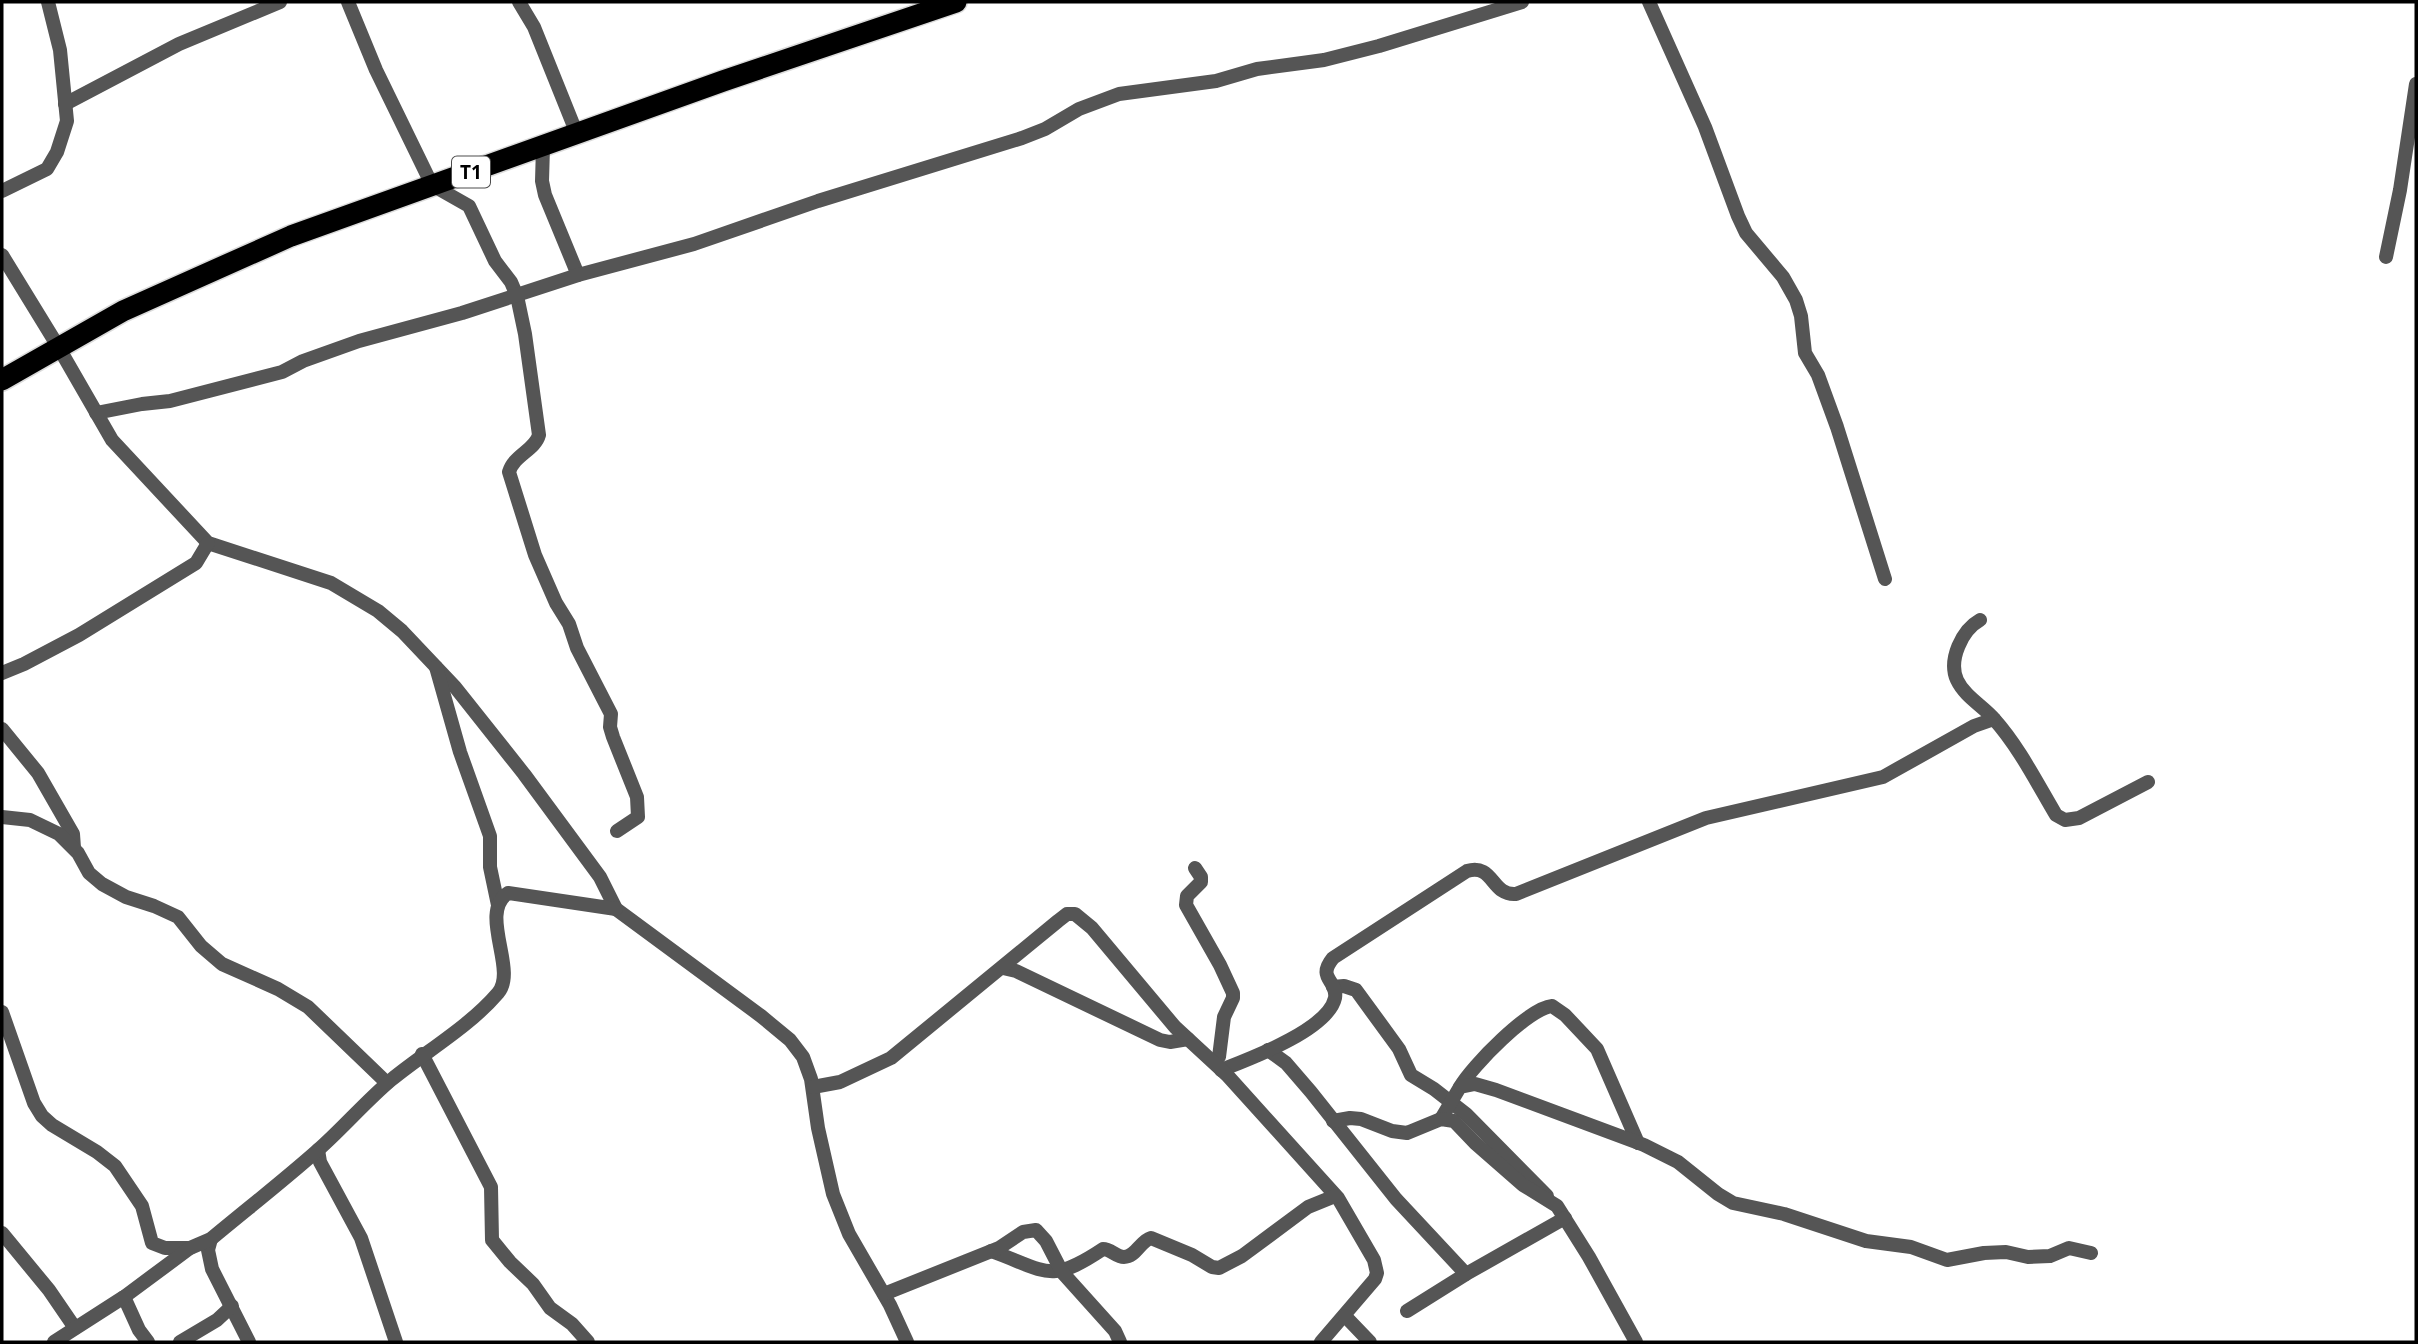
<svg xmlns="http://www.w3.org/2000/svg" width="2418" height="1344" font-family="'Open Sans',sans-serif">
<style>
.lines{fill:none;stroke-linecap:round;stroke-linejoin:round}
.highway-casing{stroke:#dbdbdb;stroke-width:24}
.minor{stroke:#555;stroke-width:14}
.highway{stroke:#000;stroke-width:21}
.labels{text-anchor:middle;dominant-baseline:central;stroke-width:6;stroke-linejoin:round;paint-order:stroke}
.shield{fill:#fff;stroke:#4c4c4c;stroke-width:2}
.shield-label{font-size:19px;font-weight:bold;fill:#000}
</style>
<rect width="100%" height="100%" fill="#fff"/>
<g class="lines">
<defs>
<path id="highway" d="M 2,380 L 123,311 L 291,236 L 723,81 L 956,2"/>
</defs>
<!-- highway casing -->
<use href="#highway" class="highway-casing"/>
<!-- minor -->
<g class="minor">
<path d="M 348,2 L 376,70 L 432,185 L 469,206 L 495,261 L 511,282 L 517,296 L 525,334 L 539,435 C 535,450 514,455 509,472 L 535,555 L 556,603 L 569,624 L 577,648 L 611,714 L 610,727 L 613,737 L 637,797 L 638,817 L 617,831"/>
<path d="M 519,2 L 534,27 L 577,134"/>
<path d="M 1649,2 L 1705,127 L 1738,216 L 1746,233 L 1783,277 L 1796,300 L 1801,316 L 1805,353 L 1818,375 L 1837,427 L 1885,579"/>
<path d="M 65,104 L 179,44 L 280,2"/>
<path d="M 543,147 L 542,181 L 545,195 L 578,275"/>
<path d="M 2,191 L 47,169 L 57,152 L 67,121 L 60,50 L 48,2"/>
<path d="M 2,255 L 59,348 L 112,440 L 208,543 L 331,583 L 378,611 L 402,631 L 455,687 L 524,774 L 600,877 L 616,909 L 761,1016 L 790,1040 L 803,1057 L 811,1079 L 818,1128 L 833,1194 L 849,1234 L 890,1305 L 907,1342"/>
<path d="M 2386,257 L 2400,190 L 2416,84"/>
<path d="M 96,413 L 142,404 L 170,401 L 282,372 L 303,361 L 359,341 L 462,313 L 578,275 L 694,244 L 818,201 L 1022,138 L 1045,129 L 1079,109 L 1119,94 L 1216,81 L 1257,69 L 1324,60 L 1379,46 L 1522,2"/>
<path d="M 1980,620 C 1962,630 1948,660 1957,680 C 1965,697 1983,706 1994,719 C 2019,747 2037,783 2056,815 L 2065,820 L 2079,818 L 2148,782"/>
<path d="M 436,667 L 460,752 L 490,836 L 490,867 L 498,905"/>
<path d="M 2,673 L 24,664 L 79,635 L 196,563 L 208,543"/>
<path d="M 2,729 L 38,773 L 73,834 L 74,848"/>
<path d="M 2,817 L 30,820 L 59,834 L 78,853 L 89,873 L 102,884 L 126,897 L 154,906 L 178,917 L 201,946 L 222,964 L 278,989 L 308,1007 L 387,1083"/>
<path d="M 1195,868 L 1201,877 L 1201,882 L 1187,896 L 1186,905 L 1220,965 L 1233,993 L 1233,998 L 1224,1017 L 1219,1057"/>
<path d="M 1003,968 L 1016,971 L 1160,1040 L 1170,1042 L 1188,1039"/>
<path d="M 1333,987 L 1344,986 L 1356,990 L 1399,1049 L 1411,1075 L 1434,1089 L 1466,1114 L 1547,1196"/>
<path d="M 2,1012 L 34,1103 L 42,1116 L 52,1125 L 97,1152 L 115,1166 L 142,1206 L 152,1243 L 165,1248 L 190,1248"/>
<path d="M 1268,1050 L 1286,1063 L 1311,1092 L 1396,1199 L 1466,1274"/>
<path d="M 422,1054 L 491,1187 L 492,1240 L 510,1262 L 533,1284 L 550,1308 L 572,1324 L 588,1342"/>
<path d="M 1221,1070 C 1249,1059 1328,1030 1335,998 C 1338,980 1316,979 1333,958 L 1467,871 C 1494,863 1491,896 1516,894 L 1706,818 L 1883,777 L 1974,726 L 1994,719"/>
<path d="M 813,1087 L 840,1082 L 891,1058 L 1058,921 L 1067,914 L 1075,914 L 1092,928 L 1175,1027 L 1227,1075 L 1338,1198 L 1374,1260 L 1377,1273 L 1375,1279 L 1321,1342"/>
<path d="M 1460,1087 C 1472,1066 1529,1008 1552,1006 L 1565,1015 L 1597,1049 L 1638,1143"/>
<path d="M 1441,1119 L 1460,1087 L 1475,1084 L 1496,1090 L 1644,1145 L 1678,1162 L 1718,1194 L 1733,1203 L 1784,1214 L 1866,1241 L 1911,1247 L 1947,1260 L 1984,1253 L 2006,1252 L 2028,1257 L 2050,1256 L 2069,1248 L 2091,1253"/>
<path d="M 1333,1121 L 1350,1118 L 1361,1119 L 1392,1131 L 1407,1133 L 1441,1119 L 1454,1121 L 1475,1143 L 1523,1185 L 1557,1206 L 1589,1257 L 1636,1342"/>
<path d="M 318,1150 L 320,1162 L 361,1238 L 396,1342"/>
<path d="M 2,1233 L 49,1290 L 75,1328"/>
<path d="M 211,1239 L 208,1250 L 212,1269 L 249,1342"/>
<path d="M 991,1251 C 1047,1271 1049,1285 1103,1249 C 1111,1249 1116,1257 1124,1257 C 1136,1257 1140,1241 1151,1238 L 1192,1255 L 1212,1267 L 1219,1268 L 1242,1256 L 1308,1207 L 1335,1196"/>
<path d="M 884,1294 L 999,1248 L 1023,1232 L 1036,1230 L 1046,1241 L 1062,1272 L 1115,1331 L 1120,1342"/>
<path d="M 124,1297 L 139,1330 L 148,1342"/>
<path d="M 1407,1311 L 1466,1274 L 1565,1218"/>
<path d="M 1345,1316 L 1370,1342"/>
<path d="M 54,1342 L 124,1297 L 190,1248 L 211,1239 C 247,1209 283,1181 318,1150 C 343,1128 365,1102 391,1080 C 425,1052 469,1027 498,993 C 518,970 478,913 508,893 L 616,909"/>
<path d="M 180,1342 L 217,1320 L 232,1306"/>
</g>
<!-- highway -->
<use href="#highway" class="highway"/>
</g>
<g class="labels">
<!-- shield labels -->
<rect class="shield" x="452" y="156.5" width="38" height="31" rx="5"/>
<g class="shield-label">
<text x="471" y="172">T1</text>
</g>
</g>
<!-- border -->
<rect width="2418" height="1344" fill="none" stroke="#000000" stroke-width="7"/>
</svg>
